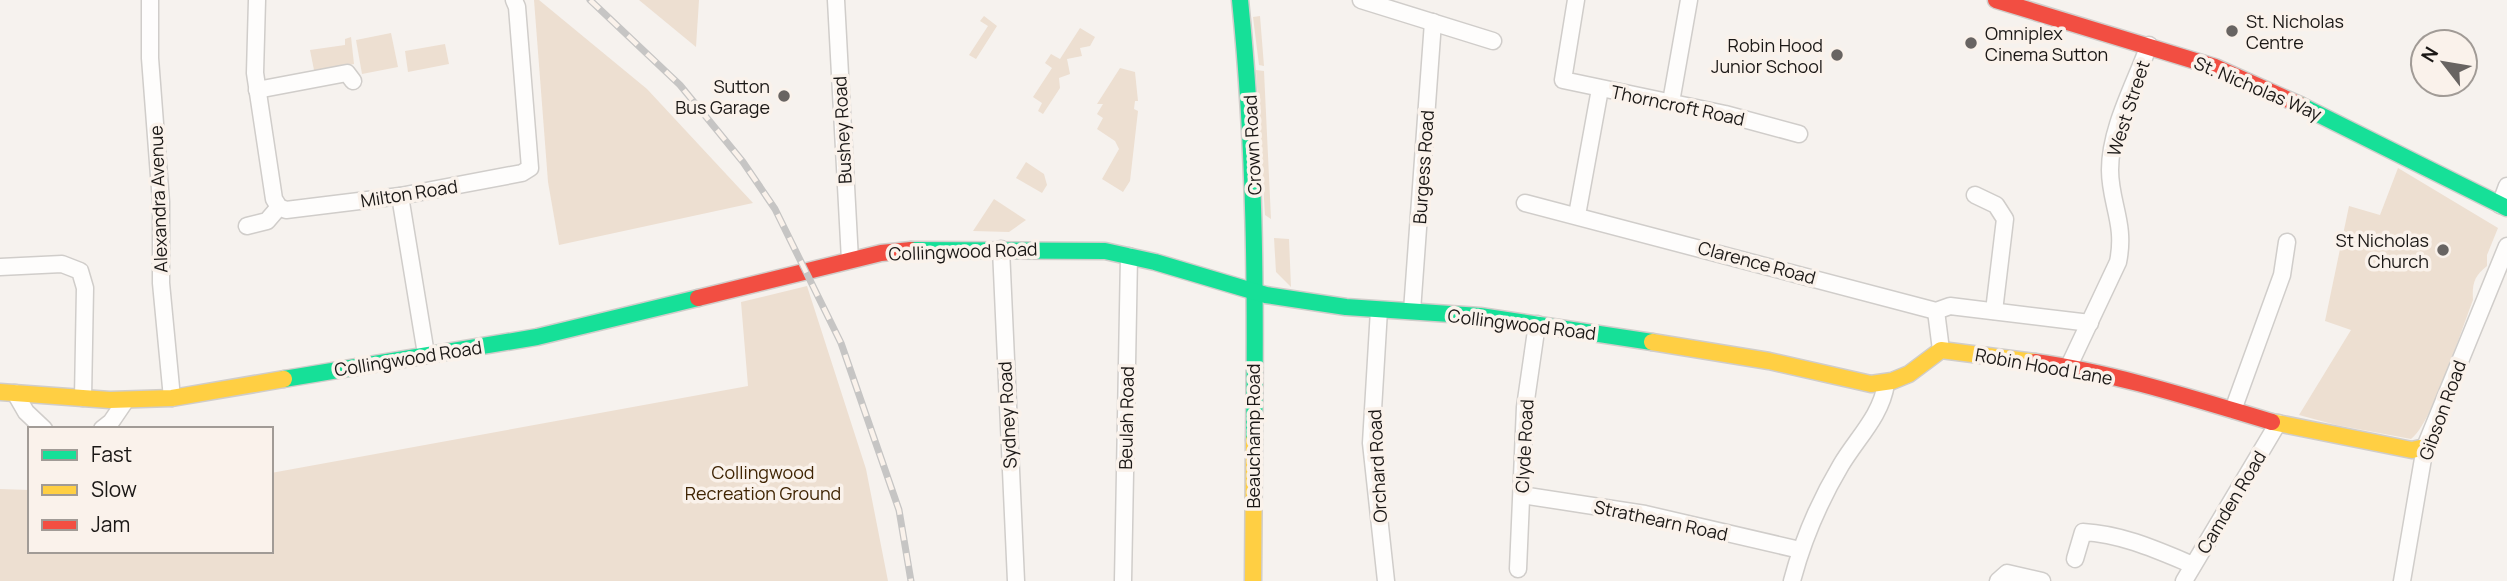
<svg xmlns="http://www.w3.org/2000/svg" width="2507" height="581" font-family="Manrope,sans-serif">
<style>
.green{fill:#eddfd1}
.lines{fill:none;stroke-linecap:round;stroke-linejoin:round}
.street-casing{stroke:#d0cdca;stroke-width:19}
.fast-casing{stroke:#d0cdca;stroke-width:19}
.slow-casing{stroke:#d0cdca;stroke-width:19}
.jam-casing{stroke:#d0cdca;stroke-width:19}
.street{stroke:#fefdfc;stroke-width:16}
.fast{stroke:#16e098;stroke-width:16}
.slow{stroke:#ffcf43;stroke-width:16}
.jam{stroke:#f24e42;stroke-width:16}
.rail-casing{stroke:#c6c5c4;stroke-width:7}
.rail{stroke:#faf2eb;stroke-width:4.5;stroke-dasharray:13;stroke-linecap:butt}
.poi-dot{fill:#686462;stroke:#faf2eb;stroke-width:2.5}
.labels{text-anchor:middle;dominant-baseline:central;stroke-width:7;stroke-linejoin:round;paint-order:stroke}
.poi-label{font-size:18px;fill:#1b1816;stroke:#faf2eb;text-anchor:end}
.street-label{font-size:18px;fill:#1b1816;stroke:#faf2eb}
.park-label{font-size:18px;fill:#3f2403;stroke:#faf2eb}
</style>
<rect width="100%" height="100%" fill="#f6f2ee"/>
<!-- green -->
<g class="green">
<path d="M 534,0 L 539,0 L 647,89 L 753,203 L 559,245 L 548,182 Z"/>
<path d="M 639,0 L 699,0 L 696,47 Z"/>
<path d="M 984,16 L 997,26 L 976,59 L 969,55 L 988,26 L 980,21 Z"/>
<path d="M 1260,16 L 1264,66 L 1259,65 L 1253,17 Z"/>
<path d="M 1080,28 L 1095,37 L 1090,46 L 1080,48 L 1082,56 L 1067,59 L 1070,74 L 1059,78 L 1060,88 L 1043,114 L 1038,111 L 1042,103 L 1033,97 L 1052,68 L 1045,63 L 1051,54 L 1060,59 Z"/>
<path d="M 391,33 L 398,67 L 362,74 L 356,40 Z"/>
<path d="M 351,37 L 354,64 L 319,71 L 315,75 L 310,50 L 345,45 L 345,39 Z"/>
<path d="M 445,44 L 449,64 L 408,72 L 405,51 Z"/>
<path d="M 1120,68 L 1135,72 L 1138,101 L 1135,101 L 1134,109 L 1138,111 L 1130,181 L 1123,192 L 1102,179 L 1119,149 L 1115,141 L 1097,129 L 1103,118 L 1097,114 L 1103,104 L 1097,104 Z"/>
<path d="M 1256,70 L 1264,71 L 1271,219 L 1265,215 Z"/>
<path d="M 1026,162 L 1044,174 L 1047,185 L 1042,193 L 1016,178 Z"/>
<path d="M 2398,168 L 2498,228 L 2487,255 L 2487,266 C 2474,276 2472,284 2473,300 C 2462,328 2431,426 2411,439 L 2336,425 L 2299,415 L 2351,330 L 2325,321 L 2349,206 L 2380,215 Z"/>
<path d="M 994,199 L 1026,220 L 1009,232 L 973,231 Z"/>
<path d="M 1274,238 L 1289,239 L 1291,287 L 1276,272 Z"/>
<path d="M 807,286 L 866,469 L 888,581 L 0,581 L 0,489 L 30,490 L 30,551 L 271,551 L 271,473 L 748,386 L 741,302 Z"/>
</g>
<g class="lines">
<defs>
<g id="street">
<path d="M 150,0 L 150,58 L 161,202 L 161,283 L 172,398"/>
<path d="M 257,0 L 255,73 L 274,199 L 279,207 L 286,210 L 400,196 L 522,173 L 530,168 L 517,7 L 514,0"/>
<path d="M 836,0 L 850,260"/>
<path d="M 1361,0 L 1493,41"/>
<path d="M 1576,0 L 1563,80 L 1725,114 L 1799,134"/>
<path d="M 257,90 L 347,73 L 353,81"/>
<path d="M 1671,102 L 1689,0"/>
<path d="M 1975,195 L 1996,205 L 2005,219 L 1994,311"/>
<path d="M 400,196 L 426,354"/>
<path d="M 1525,203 L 1936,311 L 1950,306 L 2090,323"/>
<path d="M 2500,205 L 2507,186"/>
<path d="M 1577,215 L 1600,89"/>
<path d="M 247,226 L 267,221 L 279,207"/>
<path d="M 1001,249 L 1016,581"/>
<path d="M 0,267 L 62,264 L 80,271 L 85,288 L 83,398"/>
<path d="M 1379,310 L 1371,443 L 1386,581"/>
<path d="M 1412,311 L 1433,22"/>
<path d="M 1936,311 L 1941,350"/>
<path d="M 2068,368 L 2118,262 C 2126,224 2110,203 2110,170 C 2110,128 2135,84 2149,45"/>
<path d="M 15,393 L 26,412 L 44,429"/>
<path d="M 2233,410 L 2282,275 L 2287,242"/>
<path d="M 102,429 L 111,422 L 126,400"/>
<path d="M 1522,495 L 1645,514 L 1800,550"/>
<path d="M 2075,559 L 2083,532 C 2122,534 2157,550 2193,565"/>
<path d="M 1518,569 L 1525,407 L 1537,324"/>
<path d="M 1123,581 L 1129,256"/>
<path d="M 1792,581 C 1803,539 1819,502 1841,465 C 1857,438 1881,416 1886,384"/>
<path d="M 1998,581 L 2007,573 L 2042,581"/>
<path d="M 2184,581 L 2278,423"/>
<path d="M 2402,581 L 2425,447 L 2507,246"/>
</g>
<g id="fast">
<path d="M 1240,0 C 1255,147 1256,293 1254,440"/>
<path d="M 2300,105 L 2507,208"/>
<path d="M 911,250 L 1105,251 L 1155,262 L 1266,295 L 1346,307 L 1480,316 L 1652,342"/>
<path d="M 284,379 L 537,337 L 698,298"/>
</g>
<g id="slow">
<path d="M 1652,342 L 1769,361 L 1871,384 L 1892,381 L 1909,374 L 1941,350 L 2035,362"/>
<path d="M 0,392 L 110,400 L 172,398 L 284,379"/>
<path d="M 2272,422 L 2412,450 L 2425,447"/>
<path d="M 1253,581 L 1254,440"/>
</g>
<g id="jam">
<path d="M 1996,0 L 2215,67 L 2300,105"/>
<path d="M 698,298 L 881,253 L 911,250"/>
<path d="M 2035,362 C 2115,373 2195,399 2272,422"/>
</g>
</defs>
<!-- street casing -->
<use href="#street" class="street-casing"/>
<!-- fast casing -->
<use href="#fast" class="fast-casing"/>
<!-- slow casing -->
<use href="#slow" class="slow-casing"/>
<!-- jam casing -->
<use href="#jam" class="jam-casing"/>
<!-- street -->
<use href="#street" class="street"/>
<!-- fast -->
<use href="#fast" class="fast"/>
<!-- slow -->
<use href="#slow" class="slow"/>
<!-- jam -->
<use href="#jam" class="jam"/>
<defs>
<path id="rail" d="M 590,0 L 680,85 L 743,162 L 775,209 L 841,343 L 899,510 L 911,581"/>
</defs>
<!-- rail casing -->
<use href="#rail" class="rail-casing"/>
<!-- rail -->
<use href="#rail" class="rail"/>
</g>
<!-- markers -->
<g class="poi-dot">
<circle cx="2232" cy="31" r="7"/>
<circle cx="1971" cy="43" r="7"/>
<circle cx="1837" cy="55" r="7"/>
<circle cx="784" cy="96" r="7"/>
<circle cx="2443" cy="250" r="7"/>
</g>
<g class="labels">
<!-- poi labels -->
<g class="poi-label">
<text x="2246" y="21" text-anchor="start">St. Nicholas<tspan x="2246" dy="21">Centre</tspan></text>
<text x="1985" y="33" text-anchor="start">Omniplex<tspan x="1985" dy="21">Cinema Sutton</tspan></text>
<text x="1823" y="45">Robin Hood<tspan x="1823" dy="21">Junior School</tspan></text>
<text x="770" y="86">Sutton<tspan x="770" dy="21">Bus Garage</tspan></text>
<text x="2429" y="240">St Nicholas<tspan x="2429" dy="21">Church</tspan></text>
</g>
<!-- street labels -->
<g class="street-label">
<text transform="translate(2258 88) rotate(23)">St. Nicholas Way</text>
<text transform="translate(1678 105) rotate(12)">Thorncroft Road</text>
<text transform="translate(2128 108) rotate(-72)">West Street</text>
<text transform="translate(842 130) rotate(-93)">Bushey Road</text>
<text transform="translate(1252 145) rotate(-93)">Crown Road</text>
<text transform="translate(1423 167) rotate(-86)">Burgess Road</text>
<text transform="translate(409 193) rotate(-9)">Milton Road</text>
<text transform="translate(158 199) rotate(-92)">Alexandra Avenue</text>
<text transform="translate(963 251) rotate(-2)">Collingwood Road</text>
<text transform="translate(1757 262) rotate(15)">Clarence Road</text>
<text transform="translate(1522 324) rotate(7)">Collingwood Road</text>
<text transform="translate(408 358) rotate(-9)">Collingwood Road</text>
<text transform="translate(2044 366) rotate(10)">Robin Hood Lane</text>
<text transform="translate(2442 410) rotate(-70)">Gibson Road</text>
<text transform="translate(1007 415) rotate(-93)">Sydney Road</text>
<text transform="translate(1126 418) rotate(-89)">Beulah Road</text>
<text transform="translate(1253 436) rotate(-90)">Beauchamp Road</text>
<text transform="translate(1524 446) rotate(-87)">Clyde Road</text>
<text transform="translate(1377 466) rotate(-93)">Orchard Road</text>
<text transform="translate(2231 502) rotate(-59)">Camden Road</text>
<text transform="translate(1661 520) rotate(12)">Strathearn Road</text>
</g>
<!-- park labels -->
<g class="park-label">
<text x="763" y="472">Collingwood<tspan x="763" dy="21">Recreation Ground</tspan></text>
</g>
</g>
<!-- legend -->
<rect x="28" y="427" width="245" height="126" fill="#faf2eb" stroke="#a19b96" stroke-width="2"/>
<rect x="42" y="450" width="35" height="10" fill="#16e098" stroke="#a19b96" stroke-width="2"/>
<text x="91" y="462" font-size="21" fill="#1b1816">Fast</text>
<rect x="42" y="485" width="35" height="10" fill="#ffcf43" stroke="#a19b96" stroke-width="2"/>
<text x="91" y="497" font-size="21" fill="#1b1816">Slow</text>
<rect x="42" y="520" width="35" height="10" fill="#f24e42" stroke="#a19b96" stroke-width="2"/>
<text x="91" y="532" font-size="21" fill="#1b1816">Jam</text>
<!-- north arrow -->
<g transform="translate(2444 63) rotate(301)"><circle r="33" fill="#faf2eb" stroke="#a19b96" stroke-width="2"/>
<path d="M0-5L12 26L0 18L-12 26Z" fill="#686462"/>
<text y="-10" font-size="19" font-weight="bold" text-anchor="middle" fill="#1b1816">N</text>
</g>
</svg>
